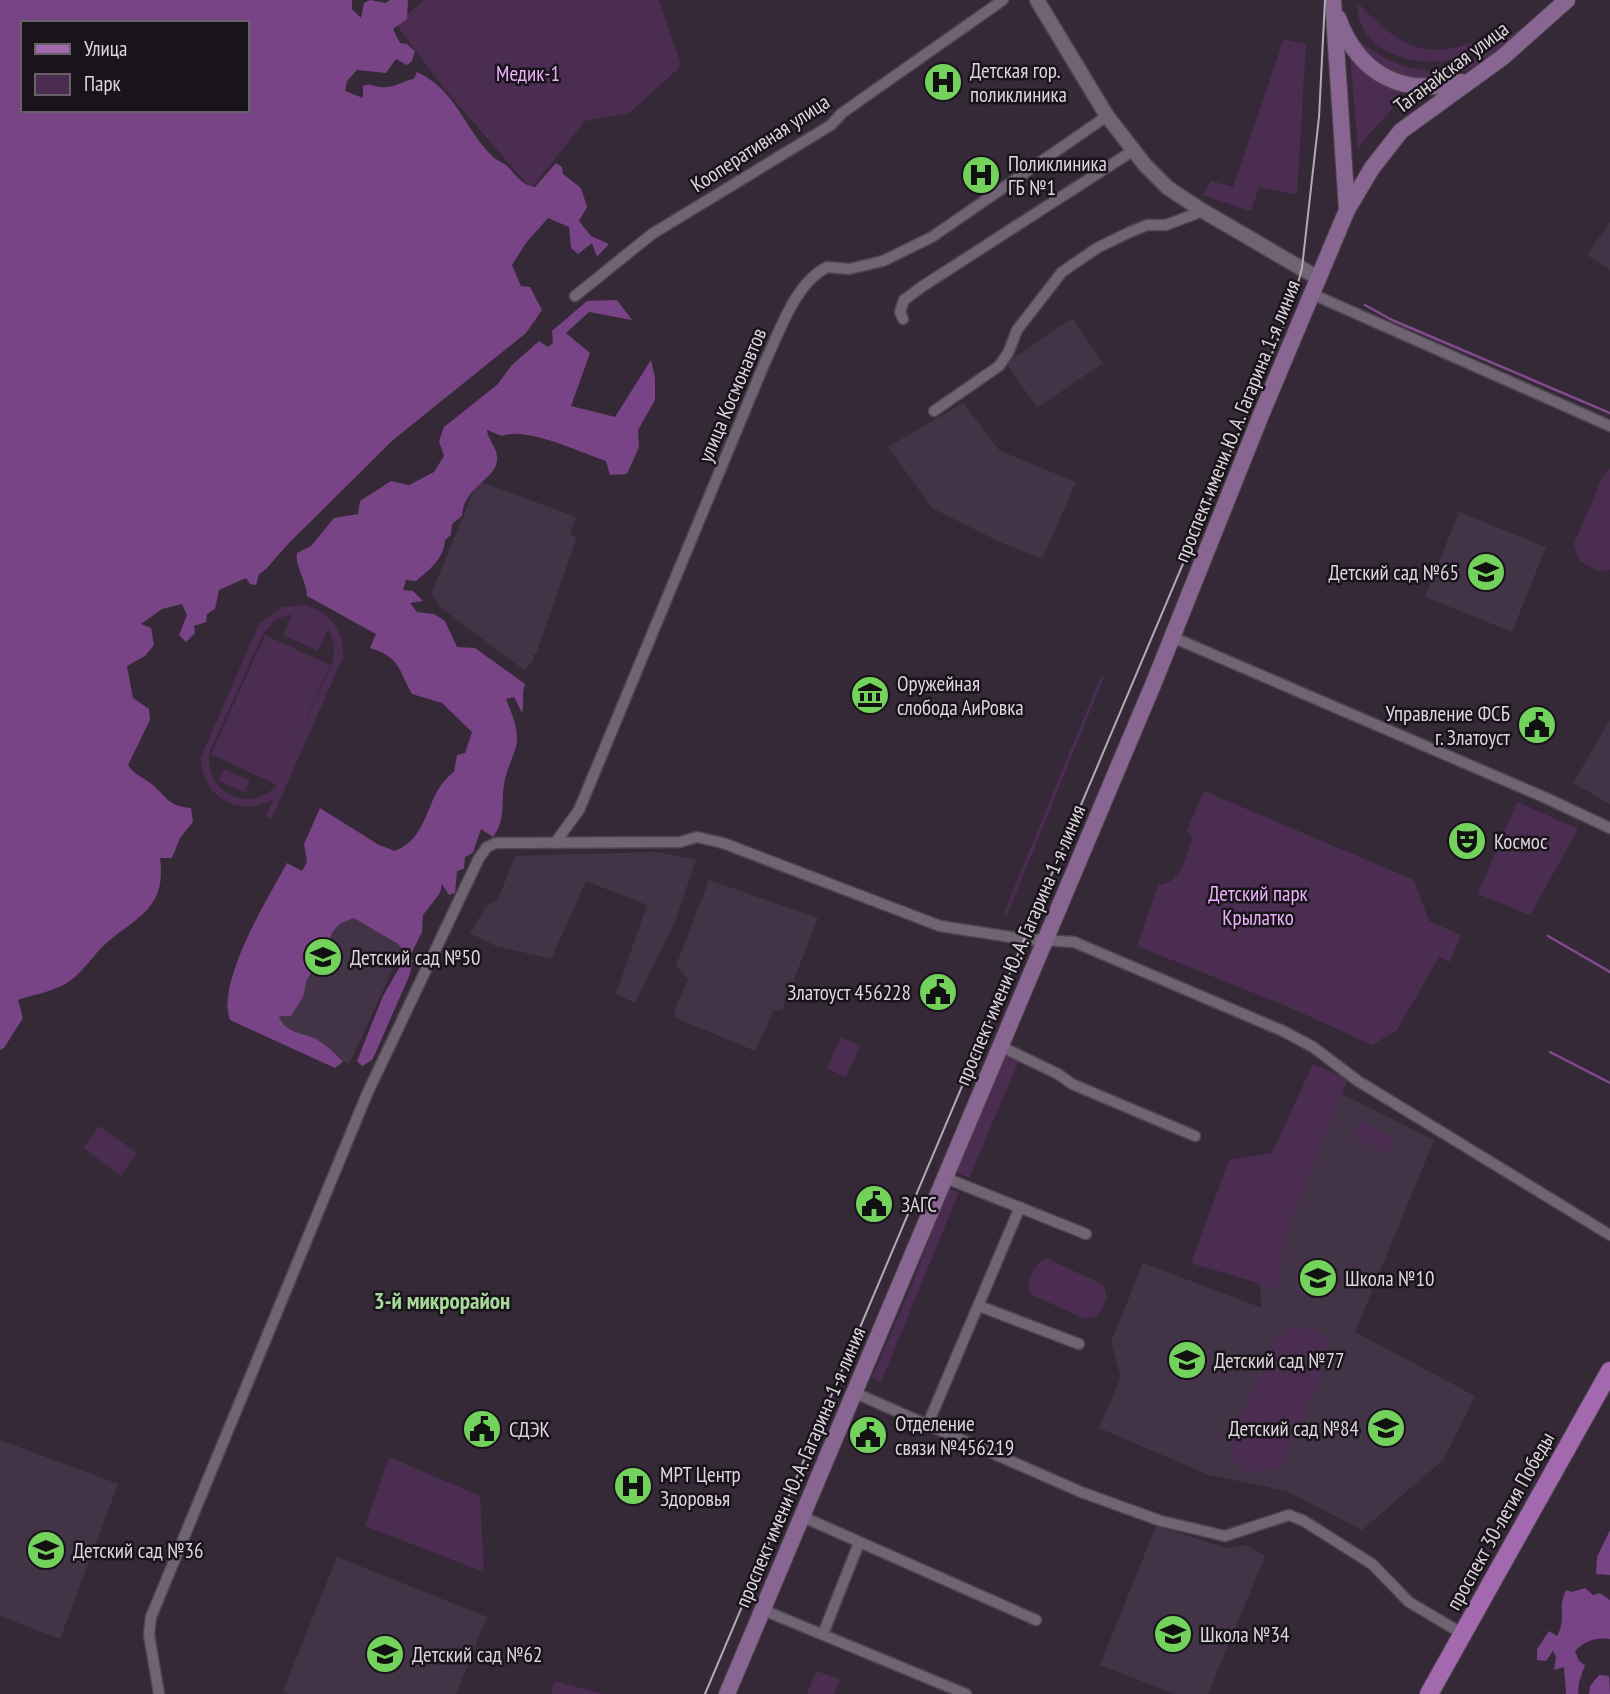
<svg xmlns="http://www.w3.org/2000/svg" width="1610" height="1694" font-family="'PT Sans Narrow',sans-serif">
<style>
.built{fill:#423446}
.green{fill:#4b2d52;fill-rule:evenodd}
.forest{fill:#784485;fill-rule:evenodd}
.lines{fill:none;stroke-linecap:round;stroke-linejoin:round}
.stream{stroke:#804c8c;stroke-width:2.5}
.minor-casing{stroke:#4e4550;stroke-width:13}
.tertiary-casing{stroke:#4e4550;stroke-width:17}
.secondary-casing{stroke:#4e4550;stroke-width:18}
.primary-casing{stroke:#4e4550;stroke-width:20}
.minor{stroke:#706373;stroke-width:10}
.tertiary{stroke:#706373;stroke-width:14}
.secondary{stroke:#896691;stroke-width:16}
.primary{stroke:#a269af;stroke-width:18}
.tram{stroke:#b2aab4;stroke-width:2}
.labels{text-anchor:middle;dominant-baseline:central;stroke-width:5;stroke-linejoin:round;paint-order:stroke}
.street-label{font-size:21px;fill:#ddd6df;stroke:#19141a}
.poi-label{font-size:21px;fill:#ddd6df;stroke:#19141a;text-anchor:start}
.park-label{font-size:21px;fill:#ecb1fa;stroke:#19141a}
.neighbourhood-label{font-size:23px;font-weight:bold;fill:#a6d99a;stroke:#19141a}
</style>
<rect width="100%" height="100%" fill="#352937"/>
<!-- built -->
<g class="built">
<path d="M 1610,222 L 1610,270 L 1587,255 Z"/>
<path d="M 1072,318 L 1103,363 L 1037,408 L 1006,363 Z"/>
<path d="M 963,403 L 1000,451 L 1076,482 L 1042,559 L 1000,542 L 932,508 L 888,447 Z"/>
<path d="M 478,481 L 576,517 L 570,534 L 577,537 L 536,654 L 533,654 L 533,661 L 524,670 L 440,607 L 431,594 Z"/>
<path d="M 1459,512 L 1546,547 L 1512,632 L 1425,597 Z"/>
<path d="M 1610,720 L 1610,804 L 1573,783 Z"/>
<path d="M 658,852 L 696,860 L 676,919 L 635,1003 L 616,994 L 647,905 L 586,881 L 551,959 L 496,946 L 470,933 L 486,907 L 498,899 L 515,856 Z"/>
<path d="M 289,871 L 409,934 L 349,1064 L 225,1007 Z"/>
<path d="M 709,880 L 818,918 L 782,1010 L 774,1010 L 755,1051 L 676,1018 L 674,1011 L 688,979 L 676,966 Z"/>
<path d="M 1328,1087 L 1434,1140 L 1355,1332 L 1475,1396 L 1443,1460 L 1362,1530 L 1286,1491 L 1209,1475 L 1099,1428 L 1121,1377 L 1111,1342 L 1143,1263 L 1262,1308 L 1256,1246 Z"/>
<path d="M 0,1440 L 118,1484 L 60,1639 L 0,1616 Z"/>
<path d="M 1156,1526 L 1227,1548 L 1246,1545 L 1265,1556 L 1208,1694 L 1175,1694 L 1100,1665 Z"/>
<path d="M 337,1557 L 487,1617 L 456,1694 L 289,1694 L 283,1691 Z"/>
</g>
<!-- green -->
<g class="green">
<path d="M 424,0 L 659,0 L 680,62 L 679,68 L 629,113 L 585,121 L 531,189 L 442,86 L 396,24 Z"/>
<path d="M 1357,2 C 1407,56 1437,64 1502,28 L 1502,31 C 1466,79 1356,71 1357,2 Z"/>
<path d="M 1526,25 C 1488,64 1431,103 1378,66 C 1368,60 1361,45 1354,37 C 1423,93 1461,71 1526,25 Z"/>
<path d="M 1284,39 L 1306,44 L 1297,195 L 1259,187 L 1251,211 L 1203,195 L 1211,181 L 1233,187 Z"/>
<path d="M 1350,54 L 1372,79 L 1401,91 C 1394,115 1370,128 1358,149 Z"/>
<path d="M 1610,468 L 1610,570 L 1598,571 L 1580,561 L 1574,544 L 1603,476 Z"/>
<path d="M 303,605 C 329,610 344,630 343,657 L 272,818 L 266,816 L 274,799 C 239,819 201,797 201,757 L 259,624 L 282,607 ZM 292,614 L 283,635 L 318,651 L 328,629 L 334,644 L 333,661 L 277,784 L 330,665 L 265,635 L 211,754 L 277,785 C 249,816 202,791 210,751 L 263,634 L 276,619 Z"/>
<path d="M 1101,676 L 1104,677 L 1007,915 L 1003,915 Z"/>
<path d="M 224,769 L 250,781 L 244,792 L 219,781 Z"/>
<path d="M 1204,791 L 1414,880 L 1429,921 L 1461,935 L 1450,962 L 1439,957 L 1397,1030 L 1372,1045 L 1284,1005 L 1137,946 L 1158,885 C 1181,884 1186,857 1192,838 L 1187,830 Z"/>
<path d="M 1517,802 L 1578,829 L 1530,915 L 1478,894 Z"/>
<path d="M 841,1037 L 860,1046 L 846,1077 L 827,1068 Z"/>
<path d="M 1006,1052 L 1020,1058 L 969,1178 L 956,1172 Z"/>
<path d="M 1313,1064 L 1348,1079 L 1283,1242 L 1280,1290 L 1191,1263 L 1229,1160 L 1272,1153 Z"/>
<path d="M 1362,1121 L 1394,1139 L 1385,1155 L 1353,1137 Z"/>
<path d="M 99,1126 L 137,1153 L 121,1176 L 83,1148 Z"/>
<path d="M 948,1189 L 959,1192 L 881,1382 L 872,1378 L 911,1287 Z"/>
<path d="M 1046,1258 L 1104,1285 L 1107,1298 L 1098,1316 L 1085,1319 L 1030,1294 C 1025,1281 1034,1264 1046,1258 Z"/>
<path d="M 1293,1326 C 1312,1328 1329,1333 1330,1353 L 1284,1462 C 1264,1480 1227,1473 1231,1441 L 1277,1337 Z"/>
<path d="M 389,1457 L 480,1496 L 484,1572 L 365,1526 Z"/>
<path d="M 816,1671 L 840,1679 L 834,1694 L 807,1694 Z"/>
<path d="M 555,1681 L 602,1694 L 551,1694 Z"/>
</g>
<!-- forest -->
<g class="forest">
<path d="M 0,0 L 352,0 L 352,9 L 361,18 L 364,3 L 370,0 L 386,3 L 390,0 L 408,0 L 407,19 L 393,29 L 400,43 L 407,44 L 415,51 L 412,61 L 407,65 L 396,59 L 386,73 L 357,70 L 347,81 L 345,91 L 363,98 L 363,86 C 371,83 373,86 380,87 C 393,89 402,81 414,79 L 417,72 C 456,90 464,128 492,156 C 496,160 502,162 506,165 C 516,174 521,185 535,187 L 556,163 L 562,167 L 563,174 L 581,188 L 587,207 L 579,221 L 591,236 L 609,244 L 597,257 L 592,243 L 578,254 L 571,248 L 569,227 L 548,218 L 526,243 L 512,265 L 521,286 L 530,287 L 542,310 L 526,333 L 393,440 L 289,543 L 266,569 L 259,574 L 256,585 L 250,584 L 246,578 L 219,590 L 215,609 L 207,614 L 206,622 L 194,626 L 195,633 L 186,642 L 179,635 L 187,615 L 182,604 L 162,609 L 141,624 L 151,628 L 154,645 L 145,656 L 127,666 L 133,698 L 149,709 L 150,720 L 128,765 C 136,776 139,775 149,782 C 167,795 165,806 191,808 L 193,822 L 180,838 L 172,858 L 160,858 C 168,917 125,919 95,955 C 84,968 75,980 59,987 C 47,993 31,995 18,1000 L 23,1018 L 4,1048 L 0,1050 ZM 23,23 L 247,23 L 247,110 L 23,110 Z"/>
<path d="M 617,300 L 632,320 L 589,312 L 566,333 L 590,353 L 571,406 L 615,417 L 651,360 L 655,378 L 655,400 L 638,430 L 639,447 L 627,474 L 610,475 L 606,461 C 581,453 526,426 502,436 L 487,430 C 488,441 499,449 497,461 C 495,479 463,488 462,516 L 452,524 L 451,535 L 445,540 C 444,559 429,570 416,581 L 406,580 L 403,590 L 413,591 L 423,601 L 410,603 L 417,612 L 434,614 L 445,621 L 457,647 L 475,648 L 525,684 C 521,694 525,702 522,713 L 514,697 L 506,699 C 511,712 518,727 517,742 C 515,754 508,766 505,779 C 500,801 507,818 493,837 L 481,829 L 473,853 L 465,857 L 464,869 L 457,871 L 455,893 L 449,895 L 442,884 L 440,893 L 423,915 L 422,932 L 412,952 L 407,954 L 398,944 L 354,918 L 341,923 L 333,931 L 320,961 L 307,979 L 303,997 L 291,1016 L 279,1016 C 285,1034 302,1032 316,1039 C 326,1045 336,1054 343,1062 L 335,1068 L 230,1020 C 216,982 268,898 287,863 L 302,871 L 307,862 L 304,844 L 320,808 L 379,845 L 395,851 C 432,836 424,793 454,772 L 457,755 L 465,753 L 472,732 L 442,703 L 412,694 C 398,669 400,657 370,648 L 376,634 L 307,596 C 306,579 295,567 297,553 L 311,546 L 334,518 L 358,514 L 360,501 L 391,481 L 409,485 L 434,472 L 444,456 L 439,441 L 444,427 L 498,384 L 511,366 L 539,341 L 548,347 L 553,343 L 552,331 L 587,301 Z"/>
<path d="M 406,956 L 413,960 L 410,974 L 375,1054 L 372,1060 L 362,1066 L 357,1061 L 383,996 Z"/>
<path d="M 1610,1530 L 1610,1575 L 1596,1574 L 1597,1557 Z"/>
<path d="M 1585,1588 L 1593,1595 L 1600,1593 L 1610,1600 L 1610,1639 C 1595,1637 1585,1641 1575,1651 L 1579,1661 L 1585,1665 L 1579,1682 L 1578,1694 L 1566,1694 L 1564,1667 L 1554,1670 L 1556,1657 L 1553,1651 L 1546,1661 L 1537,1660 L 1537,1649 L 1549,1631 L 1557,1636 C 1567,1620 1557,1607 1566,1590 L 1572,1592 Z"/>
<path d="M 1599,1675 L 1609,1676 L 1610,1694 L 1589,1694 L 1590,1686 Z"/>
</g>
<g class="lines">
<!-- stream -->
<g class="stream">
<path d="M 1365,305 L 1392,320 L 1610,413"/>
<path d="M 1548,936 L 1610,972"/>
<path d="M 1550,1052 L 1610,1083"/>
</g>
<defs>
<g id="minor">
<path d="M 1312,294 L 1610,426"/>
<path d="M 575,296 L 652,234 L 831,125 L 842,113 L 1003,0"/>
<path d="M 903,319 L 900,312 L 904,300 L 923,286 L 1131,152"/>
<path d="M 934,411 L 999,366 L 1008,353 L 1017,330 L 1062,272 L 1097,248 L 1130,232 L 1147,225 L 1166,225 L 1203,211"/>
<path d="M 1172,637 L 1546,798 L 1610,828"/>
<path d="M 555,843 L 579,810 L 765,362 C 780,331 795,283 827,267 L 849,269 L 883,261 L 932,237 L 1107,116"/>
<path d="M 1000,1046 L 1058,1074 L 1072,1084 L 1195,1136"/>
<path d="M 943,1177 L 1086,1234"/>
<path d="M 979,1306 L 1079,1344"/>
<path d="M 855,1393 L 1081,1492 L 1161,1521 L 1225,1536 L 1289,1515 L 1304,1521 L 1372,1564 L 1409,1602 L 1463,1634"/>
<path d="M 927,1426 L 1020,1207"/>
<path d="M 803,1517 L 1036,1620"/>
<path d="M 763,1610 L 966,1694"/>
<path d="M 823,1634 L 859,1543"/>
<path d="M 159,1694 L 149,1635 L 151,1617 L 367,1094 L 479,858 L 487,847 L 496,843 L 680,842 L 697,837 L 723,843 L 940,926 L 1024,939 L 1074,942 L 1283,1031 L 1313,1047 L 1358,1081 L 1610,1235"/>
</g>
<path id="tertiary" d="M 1037,0 L 1107,116 L 1145,165 L 1168,188 L 1203,211 L 1318,278"/>
<g id="secondary">
<path d="M 1333,0 L 1347,210"/>
<path d="M 1338,18 C 1359,75 1403,97 1461,82"/>
<path d="M 727,1694 L 1155,680 L 1261,415 L 1347,210 L 1372,168 L 1401,131 L 1503,57 L 1567,0"/>
</g>
<path id="primary" d="M 1429,1694 L 1610,1371"/>
</defs>
<!-- minor casing -->
<use href="#minor" class="minor-casing"/>
<!-- tertiary casing -->
<use href="#tertiary" class="tertiary-casing"/>
<!-- secondary casing -->
<use href="#secondary" class="secondary-casing"/>
<!-- primary casing -->
<use href="#primary" class="primary-casing"/>
<!-- minor -->
<use href="#minor" class="minor"/>
<!-- tertiary -->
<use href="#tertiary" class="tertiary"/>
<!-- secondary -->
<use href="#secondary" class="secondary"/>
<!-- primary -->
<use href="#primary" class="primary"/>
<!-- tram -->
<path class="tram" d="M 705,1694 L 1292,306 L 1302,268 L 1319,117 L 1325,0"/>
</g>
<!-- icons -->
<defs>
<symbol id="hospital-disc" viewBox="-11 -11 22 22"><circle r="9.5" fill="#73d25c" stroke="#19141a"/><path d="M-5-5h3v3.5h4V-5h3V5h-3V1.5h-4V5h-3Z" fill="#111"/></symbol>
<symbol id="school-disc" viewBox="-11 -11 22 22"><circle r="9.5" fill="#73d25c" stroke="#19141a"/><path d="M0-5L7-2L0 1L-7-2ZM-4 1L0 2.5L4 1V4Q0 6-4 4Z" fill="#111"/></symbol>
<symbol id="museum-disc" viewBox="-11 -11 22 22"><circle r="9.5" fill="#73d25c" stroke="#19141a"/><path d="M0-6L6-3V-2H-6V-3ZM-5-1h2V3h-2ZM-1-1h2V3h-2ZM3-1h2V3H3ZM-6 4H6V6H-6Z" fill="#111"/></symbol>
<symbol id="civic-disc" viewBox="-11 -11 22 22"><circle r="9.5" fill="#73d25c" stroke="#19141a"/><path d="M-.6-6.5H3V-4.5H.6V-3L4-1V1h2V6H-6V1h2V-1L-.6-3ZM-1.2 2.5V6h2.4V2.5Z" fill="#111"/></symbol>
<symbol id="theatre-disc" viewBox="-11 -11 22 22"><circle r="9.5" fill="#73d25c" stroke="#19141a"/><path d="M-5-5.5Q0-4 5-5.5V0Q5 5 0 6Q-5 5-5 0ZM-3.3-2.5H-1v1.5H-3.3ZM1-2.5H3.3v1.5H1ZM-2.8 1Q0 5.5 2.8 1Z" fill="#111"/></symbol>
</defs>
<g fill-rule="evenodd">
<use href="#hospital-disc" x="921" y="60" width="44" height="44"/>
<use href="#hospital-disc" x="959" y="153" width="44" height="44"/>
<use href="#school-disc" x="1464" y="550" width="44" height="44"/>
<use href="#museum-disc" x="848" y="673" width="44" height="44"/>
<use href="#civic-disc" x="1515" y="703" width="44" height="44"/>
<use href="#theatre-disc" x="1445" y="819" width="44" height="44"/>
<use href="#school-disc" x="301" y="935" width="44" height="44"/>
<use href="#civic-disc" x="916" y="970" width="44" height="44"/>
<use href="#civic-disc" x="852" y="1182" width="44" height="44"/>
<use href="#school-disc" x="1296" y="1256" width="44" height="44"/>
<use href="#school-disc" x="1165" y="1338" width="44" height="44"/>
<use href="#school-disc" x="1364" y="1406" width="44" height="44"/>
<use href="#civic-disc" x="460" y="1407" width="44" height="44"/>
<use href="#civic-disc" x="846" y="1413" width="44" height="44"/>
<use href="#hospital-disc" x="611" y="1464" width="44" height="44"/>
<use href="#school-disc" x="24" y="1528" width="44" height="44"/>
<use href="#school-disc" x="1151" y="1612" width="44" height="44"/>
<use href="#school-disc" x="363" y="1632" width="44" height="44"/>
</g>
<g class="labels">
<!-- street labels -->
<g class="street-label">
<text transform="translate(1451 67) rotate(-37)">Таганайская улица</text>
<text transform="translate(760 143) rotate(-33)">Кооперативная улица</text>
<text transform="translate(732 395) rotate(-67)">улица Космонавтов</text>
<text transform="translate(1237 421) rotate(-68)">проспект имени Ю. А. Гагарина 1-я линия</text>
<text transform="translate(1020 945) rotate(-67)">проспект имени Ю. А. Гагарина 1-я линия</text>
<text transform="translate(800 1467) rotate(-67)">проспект имени Ю. А. Гагарина 1-я линия</text>
<text transform="translate(1500 1521) rotate(-61)">проспект 30-летия Победы</text>
</g>
<!-- poi labels -->
<g class="poi-label">
<text x="970" y="70">Детская гор.<tspan x="970" dy="24">поликлиника</tspan></text>
<text x="1008" y="163">Поликлиника<tspan x="1008" dy="24">ГБ №1</tspan></text>
<text x="1459" y="572" text-anchor="end">Детский сад №65</text>
<text x="897" y="683">Оружейная<tspan x="897" dy="24">слобода АиРовка</tspan></text>
<text x="1510" y="713" text-anchor="end">Управление ФСБ<tspan x="1510" dy="24">г. Златоуст</tspan></text>
<text x="1494" y="841">Космос</text>
<text x="350" y="957">Детский сад №50</text>
<text x="911" y="992" text-anchor="end">Златоуст 456228</text>
<text x="901" y="1204">ЗАГС</text>
<text x="1345" y="1278">Школа №10</text>
<text x="1214" y="1360">Детский сад №77</text>
<text x="895" y="1423">Отделение<tspan x="895" dy="24">связи №456219</tspan></text>
<text x="1359" y="1428" text-anchor="end">Детский сад №84</text>
<text x="509" y="1429">СДЭК</text>
<text x="660" y="1474">МРТ Центр<tspan x="660" dy="24">Здоровья</tspan></text>
<text x="73" y="1550">Детский сад №36</text>
<text x="1200" y="1634">Школа №34</text>
<text x="412" y="1654">Детский сад №62</text>
</g>
<!-- park labels -->
<g class="park-label">
<text x="528" y="73">Медик-1</text>
<text x="1258" y="893">Детский парк<tspan x="1258" dy="24">Крылатко</tspan></text>
</g>
<!-- neighbourhood labels -->
<g class="neighbourhood-label">
<text x="442" y="1300">3-й микрорайон</text>
</g>
</g>
<!-- legend -->
<rect x="21" y="21" width="228" height="91" fill="#19141a" stroke="#676269" stroke-width="2"/>
<rect x="35" y="44" width="35" height="10" fill="#a269af" stroke="#676269" stroke-width="2"/>
<text x="84" y="56" font-size="21" fill="#ddd6df">Улица</text>
<rect x="35" y="74" width="35" height="21" fill="#4b2d52" stroke="#676269" stroke-width="2"/>
<text x="84" y="91" font-size="21" fill="#ddd6df">Парк</text>
</svg>
